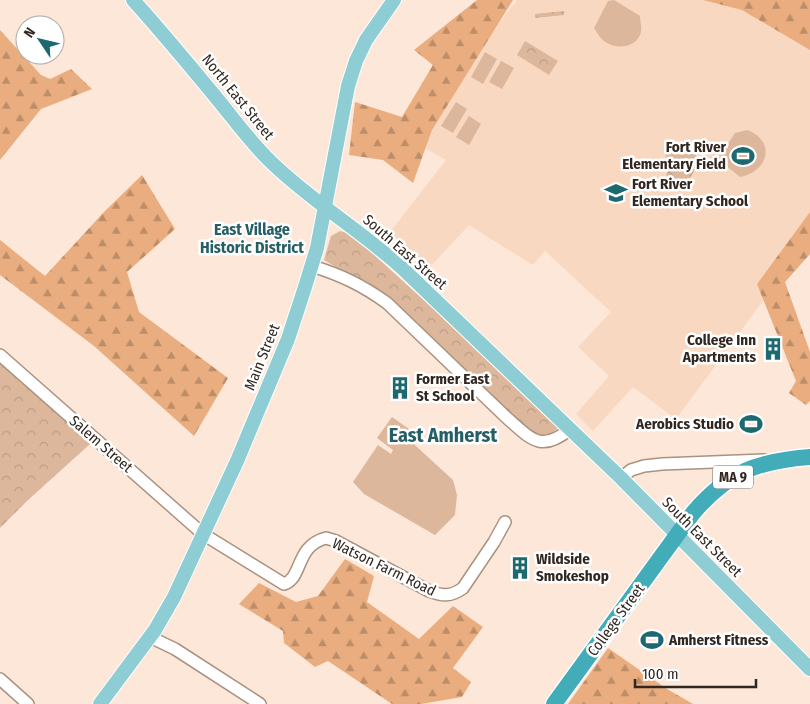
<svg xmlns="http://www.w3.org/2000/svg" width="810" height="704" font-family="'Fira Sans Condensed',sans-serif">
<style>
.built{fill:#f9d8c1}
.grass{fill:url(#grass-dots)}
.forest{fill:url(#forest-firs)}
.park{fill:url(#park-crowns)}
.pitch{fill:#dcb79c}
.lines{fill:none;stroke-linecap:round;stroke-linejoin:round}
.minor-casing{stroke:#aa9281;stroke-width:14}
.major-casing{stroke:#fff;stroke-width:16}
.highway-casing{stroke:#fff;stroke-width:19}
.minor{stroke:#fff;stroke-width:11}
.major{stroke:#8ecdd4;stroke-width:14}
.highway{stroke:#42acb8;stroke-width:16}
.labels{text-anchor:middle;dominant-baseline:central;stroke-width:5;stroke-linejoin:round;paint-order:stroke}
.shield{fill:#fff;stroke:#6f6863;stroke-width:1}
.shield-label{font-size:14px;font-weight:bold;fill:#312720}
.street-label{font-size:15px;fill:#312720;stroke:#fff}
.poi-label{font-size:15px;font-weight:bold;fill:#312720;stroke:#fff;text-anchor:start}
.neighbourhood-label{font-size:16px;font-weight:bold;fill:#255f65;stroke:#fff}
.district-label{font-size:20px;font-weight:bold;fill:#255f65;stroke:#fff}
</style>
<defs>
<pattern id="grass-dots" width="8" height="8" patternUnits="userSpaceOnUse" patternTransform="scale(1.25)"><rect width="8" height="8" fill="#dcb79c"/><path d="M2 2h.1M6 6h.1" fill="none" stroke="#bd9d86" stroke-width="1.8" stroke-linecap="round"/></pattern>
<pattern id="forest-firs" width="22" height="20" patternUnits="userSpaceOnUse" patternTransform="scale(1.25)"><rect width="22" height="20" fill="#e9ad7f"/><path d="M5 1l3.5 6h-7zM16 11l3.5 6h-7z" fill="#bd8d68"/></pattern>
<pattern id="park-crowns" width="20" height="18" patternUnits="userSpaceOnUse" patternTransform="scale(1.25)"><rect width="20" height="18" fill="#dcb79c"/><path d="M2 6a3 3 0 1 1 6 0M12 15a3 3 0 1 1 6 0" fill="none" stroke="#bd9d86"/></pattern>
</defs>
<rect width="100%" height="100%" fill="#fce7d8"/>
<!-- built -->
<path class="built" d="M 517,0 L 810,0 L 810,237 L 676,419 L 633,387 L 593,431 L 576,414 L 609,376 L 578,347 L 611,312 L 545,251 L 533,265 L 469,225 L 428,269 L 390,232 L 446,160 L 409,139 Z"/>
<!-- grass -->
<path class="grass" d="M 564,11 L 564,15 L 535,18 L 535,14 Z"/>
<!-- forest -->
<g class="forest">
<path d="M 477,0 L 513,0 L 432,130 L 413,183 L 383,160 L 349,155 L 355,102 L 402,117 L 433,65 L 414,50 Z"/>
<path d="M 703,0 L 810,0 L 810,50 L 742,10 Z"/>
<path d="M 0,30 L 41,75 L 50,79 L 71,69 L 92,89 L 41,109 L 0,160 Z"/>
<path d="M 142,175 L 175,229 L 127,272 L 139,312 L 228,378 L 194,436 L 94,346 L 0,275 L 0,240 L 45,276 L 104,212 Z"/>
<path d="M 810,212 L 810,254 L 785,282 L 810,352 L 810,401 L 806,405 L 789,393 L 796,381 L 757,284 Z"/>
<path d="M 345,559 L 374,576 L 367,602 L 419,639 L 453,606 L 483,627 L 453,668 L 471,682 L 462,697 L 421,704 L 392,704 L 328,661 L 315,667 L 284,643 L 283,631 L 239,604 L 259,583 L 296,602 L 318,596 Z"/>
<path d="M 608,648 L 667,689 L 693,704 L 568,704 Z"/>
</g>
<!-- park -->
<g class="park">
<path d="M 525,41 L 558,61 L 549,75 L 517,55 Z"/>
<path d="M 668,147 C 681,147 694,147 699,161 L 690,179 L 684,187 L 666,175 L 669,170 L 665,153 Z"/>
<path d="M 340,231 L 351,234 L 437,312 L 558,428 L 546,437 L 536,436 L 361,282 L 324,260 L 331,236 Z"/>
<path d="M 0,362 L 90,444 L 28,500 L 0,528 Z"/>
</g>
<!-- pitch -->
<g class="pitch">
<path d="M 614,0 L 640,16 C 640,21 642,27 641,32 C 637,47 619,50 607,43 C 601,40 598,34 594,28 L 608,1 Z"/>
<path d="M 485,52 L 497,59 L 483,84 L 471,77 Z"/>
<path d="M 501,61 L 514,68 L 502,89 L 489,82 Z"/>
<path d="M 456,102 L 467,109 L 453,133 L 441,126 Z"/>
<path d="M 469,116 L 481,124 L 469,145 L 456,137 Z"/>
<path d="M 747,130 C 777,141 768,172 740,177 L 718,159 L 735,133 Z"/>
<path d="M 392,417 L 409,429 L 405,436 L 453,480 L 457,495 L 455,515 L 435,535 L 364,494 L 353,482 L 378,445 L 391,454 L 393,450 L 377,438 Z"/>
</g>
<g class="lines">
<defs>
<g id="minor">
<path d="M 312,266 C 341,275 362,285 387,303 L 507,418 C 531,439 541,453 570,429"/>
<path d="M 0,355 L 203,534 L 284,584 C 303,578 295,546 326,538 L 336,541 L 429,591 C 442,596 451,597 463,588 L 494,542 L 505,522"/>
<path d="M 621,478 L 631,470 L 644,466 L 662,464 L 764,460"/>
<path d="M 150,637 L 175,649 L 260,704"/>
<path d="M 0,679 L 28,704"/>
</g>
<g id="major">
<path d="M 133,0 C 163,33 191,67 219,101 C 236,122 252,144 271,162 C 311,201 360,230 401,267 L 621,478 L 810,669"/>
<path d="M 100,704 L 155,630 L 174,597 L 237,461 L 288,339 L 305,287 L 317,248 L 348,86 L 356,61 L 366,40 L 394,0"/>
</g>
<path id="highway" d="M 554,704 L 693,513 C 728,472 757,461 810,457"/>
</defs>
<!-- minor casing -->
<use href="#minor" class="minor-casing"/>
<!-- major casing -->
<use href="#major" class="major-casing"/>
<!-- highway casing -->
<use href="#highway" class="highway-casing"/>
<!-- minor -->
<use href="#minor" class="minor"/>
<!-- major -->
<use href="#major" class="major"/>
<!-- highway -->
<use href="#highway" class="highway"/>
</g>
<!-- icons -->
<defs>
<symbol id="stadium-bare" viewBox="-9 -9 18 18"><path d="M0-5a6.5 5 0 1 0 0 10a6.5 5 0 1 0 0-10ZM-3.5-1.8h7v3.6h-7Z" fill="#1d6970" stroke="#fff" stroke-width="2.5" paint-order="stroke"/></symbol>
<symbol id="school-bare" viewBox="-9 -9 18 18"><path d="M0-5L7-2L0 1L-7-2ZM-4 1L0 2.5L4 1V4Q0 6-4 4Z" fill="#1d6970" stroke="#fff" stroke-width="2.5" paint-order="stroke"/></symbol>
<symbol id="building-bare" viewBox="-9 -9 18 18"><path d="M-4-6H4V6H1V3H-1V6H-4ZM-2.5-4.3h1.7v1.8h-1.7ZM.8-4.3h1.7v1.8H.8ZM-2.5-1h1.7V.8h-1.7ZM.8-1h1.7V.8H.8Z" fill="#1d6970" stroke="#fff" stroke-width="2.5" paint-order="stroke"/></symbol>
</defs>
<g fill-rule="evenodd">
<use href="#stadium-bare" x="727" y="140" width="32" height="32"/>
<use href="#school-bare" x="600" y="177" width="32" height="32"/>
<use href="#building-bare" x="757" y="333" width="32" height="32"/>
<use href="#building-bare" x="384" y="372" width="32" height="32"/>
<use href="#stadium-bare" x="735" y="408" width="32" height="32"/>
<use href="#building-bare" x="504" y="552" width="32" height="32"/>
<use href="#stadium-bare" x="636" y="624" width="32" height="32"/>
</g>
<g class="labels">
<!-- shield labels -->
<rect class="shield" x="713" y="465.5" width="40" height="23" rx="4"/>
<g class="shield-label">
<text x="733" y="477">MA 9</text>
</g>
<!-- street labels -->
<g class="street-label">
<text transform="translate(238 97) rotate(51)">North East Street</text>
<text transform="translate(405 252) rotate(41)">South East Street</text>
<text transform="translate(262 357) rotate(-68)">Main Street</text>
<text transform="translate(101 444) rotate(41)">Salem Street</text>
<text transform="translate(702 537) rotate(45)">South East Street</text>
<text transform="translate(384 567) rotate(26)">Watson Farm Road</text>
<text transform="translate(616 620) rotate(-54)">College Street</text>
</g>
<!-- poi labels -->
<g class="poi-label">
<text x="726" y="147" text-anchor="end">Fort River<tspan x="726" dy="17">Elementary Field</tspan></text>
<text x="632" y="184">Fort River<tspan x="632" dy="17">Elementary School</tspan></text>
<text x="756" y="340" text-anchor="end">College Inn<tspan x="756" dy="17">Apartments</tspan></text>
<text x="416" y="379">Former East<tspan x="416" dy="17">St School</tspan></text>
<text x="734" y="424" text-anchor="end">Aerobics Studio</text>
<text x="536" y="559">Wildside<tspan x="536" dy="17">Smokeshop</tspan></text>
<text x="669" y="640">Amherst Fitness</text>
</g>
<!-- neighbourhood labels -->
<g class="neighbourhood-label">
<text x="252" y="229">East Village<tspan x="252" dy="18">Historic District</tspan></text>
</g>
<!-- district labels -->
<g class="district-label">
<text x="443" y="435">East Amherst</text>
</g>
</g>
<!-- north arrow -->
<g transform="translate(40 40) rotate(305)"><circle r="24" fill="#ffffff" stroke="#ada9a6"/>
<path d="M0-4L9 19L0 12L-9 19Z" fill="#1d6970"/>
<text y="-8" font-size="14" font-weight="bold" text-anchor="middle" fill="#312720">N</text>
</g>
<!-- scale -->
<path d="M635 679v8h121v-8" fill="none" stroke="#312720" stroke-width="2.5"/>
<text x="642" y="679" font-size="15" fill="#312720" stroke="#ffffff" stroke-width="4" paint-order="stroke">100 m</text>
</svg>
